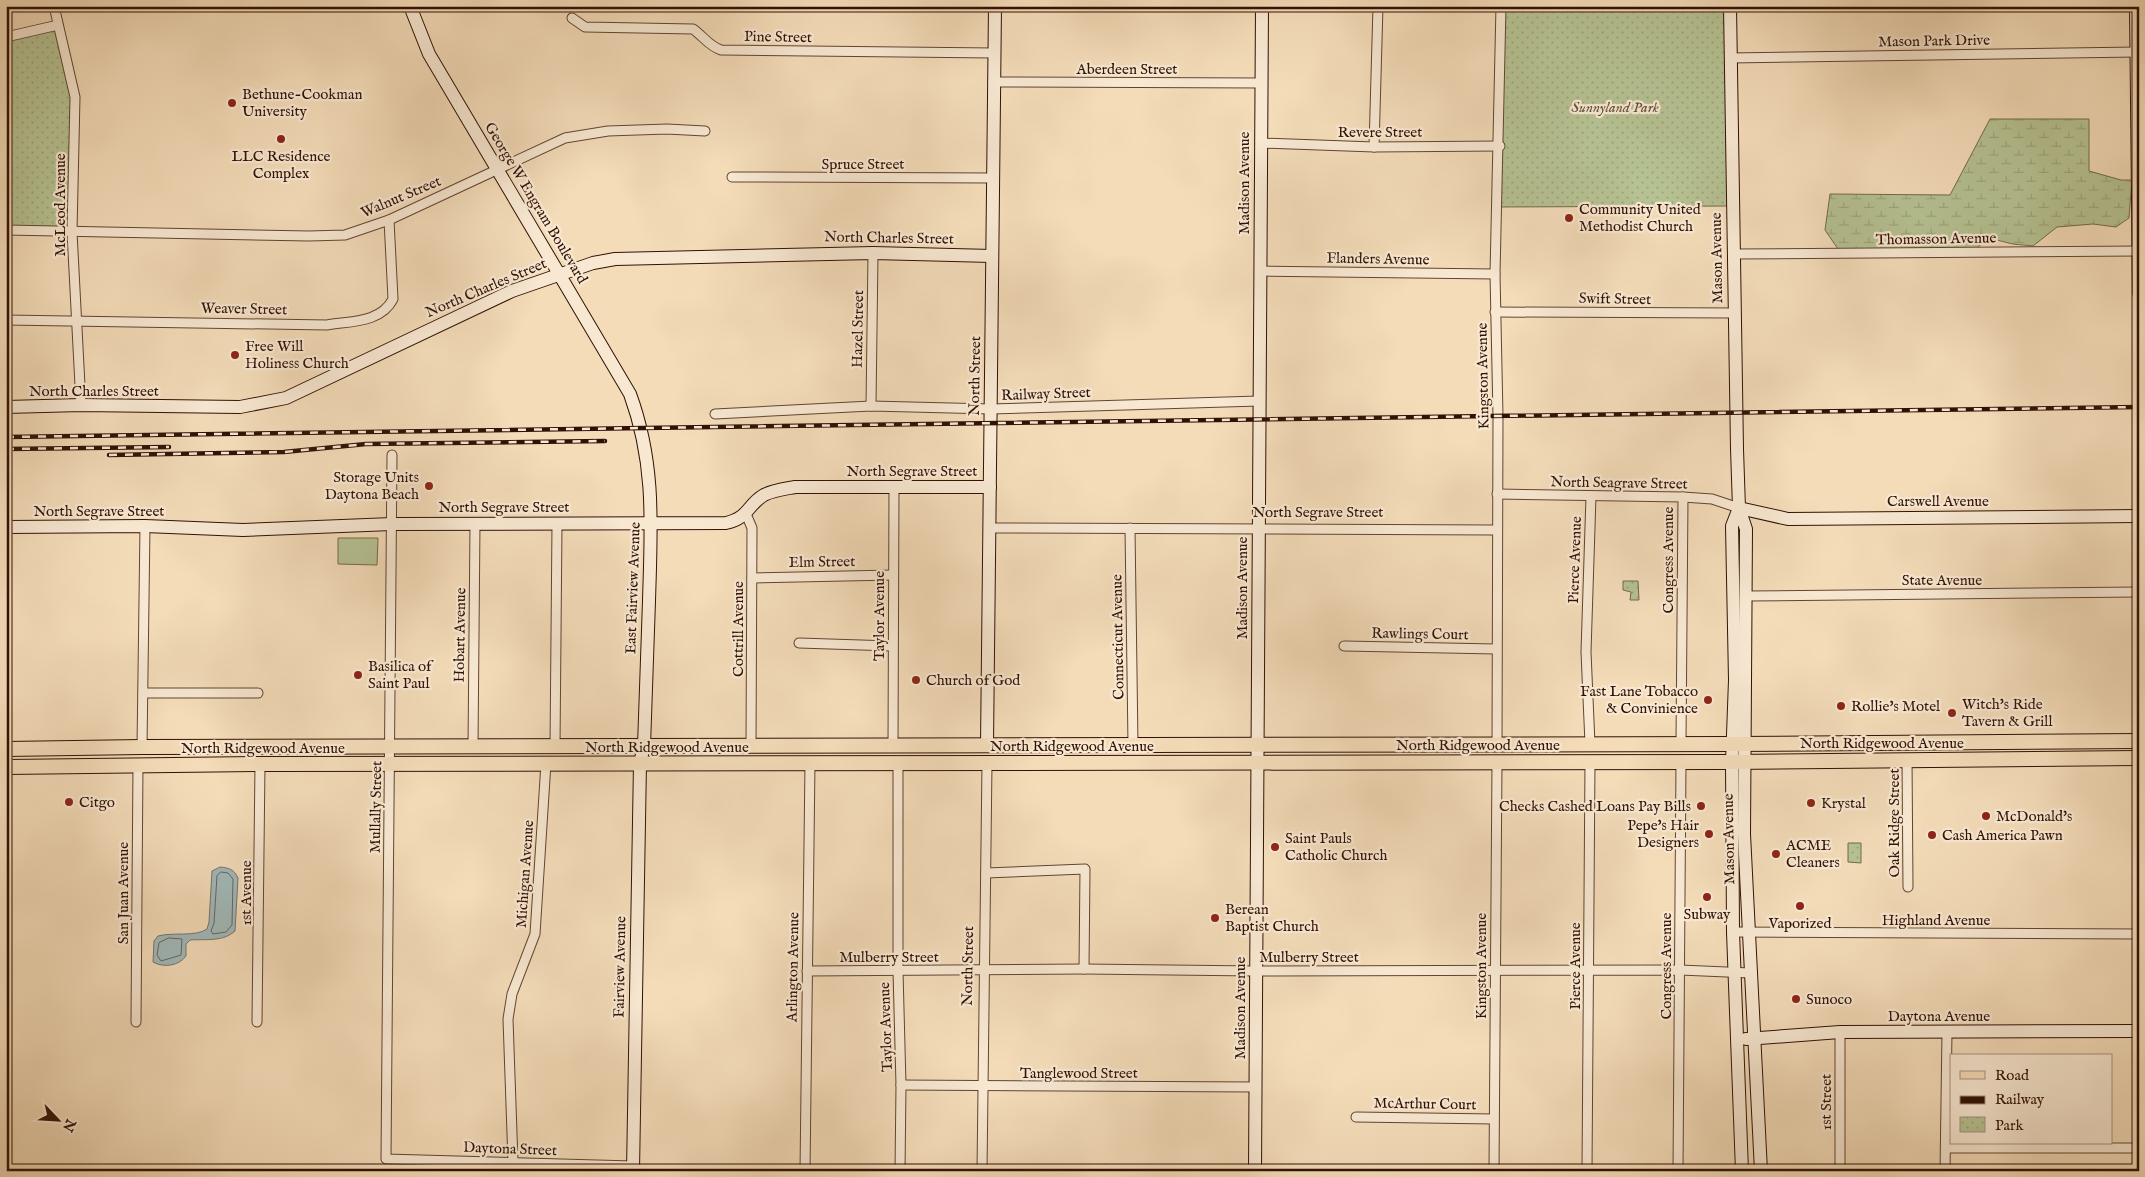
<svg xmlns="http://www.w3.org/2000/svg" width="2145" height="1177" font-family="'IM FELL English',serif">
<style>
.grass{fill:#b6c293;stroke:#736a4c}
.wetland{fill:url(#wetland-marsh);stroke:#736a4c}
.park{fill:url(#park-dots);stroke:#736a4c}
.water{fill:#a1b9ba;stroke:#747672}
.lines{fill:none;stroke-linecap:round;stroke-linejoin:round}
.shore{stroke:#686560;stroke-width:1}
.street-casing{stroke:#614432;stroke-width:11}
.secondary-casing{stroke:#301105;stroke-width:14}
.primary-casing{stroke:#301105;stroke-width:16}
.street{stroke:#f8e8d2;stroke-width:9}
.secondary{stroke:#f8e8d2;stroke-width:12}
.primary{stroke:#f4dcb9;stroke-width:14}
.rail-casing{stroke:#301105;stroke-width:4.5}
.rail{stroke:#f8e8d2;stroke-width:2.5;stroke-dasharray:8;stroke-linecap:butt}
.poi-dot{fill:#8f2418;stroke:#f8e8d2;stroke-width:2}
.labels{text-anchor:middle;dominant-baseline:central;stroke-width:4.5;stroke-linejoin:round;paint-order:stroke}
.street-label{font-size:15px;fill:#301105;stroke:#f8e8d2}
.poi-label{font-size:15px;fill:#301105;stroke:#f8e8d2;text-anchor:start}
.park-label{font-size:15px;font-style:italic;fill:#5f4f37;stroke:#f8e8d2}
</style>
<defs>
<pattern id="wetland-marsh" width="20" height="14" patternUnits="userSpaceOnUse" patternTransform="scale(1.25)"><rect width="20" height="14" fill="#b6c293"/><path d="M1 5h8M5 5V1M11 12h8M15 12V8" fill="none" stroke="#9da67d"/></pattern>
<pattern id="park-dots" width="8" height="8" patternUnits="userSpaceOnUse" patternTransform="scale(1.25)"><rect width="8" height="8" fill="#b6c293"/><path d="M2 2h.1M6 6h.1" fill="none" stroke="#9da67d" stroke-width="1.8" stroke-linecap="round"/></pattern>
</defs>
<rect width="100%" height="100%" fill="#f4dcb9"/>
<filter id="stains"><feTurbulence type="fractalNoise" baseFrequency=".004" numOctaves="4"/><feColorMatrix values="0 0 0 0 .2 0 0 0 0 .09 0 0 0 0 .02 0 0 0 .5 -.17"/></filter>
<radialGradient id="worn" r=".72"><stop offset=".6" stop-color="#630" stop-opacity="0"/><stop offset="1" stop-color="#630" stop-opacity=".3"/></radialGradient>
<!-- grass -->
<path class="grass" d="M 338,538 L 378,538 L 377,565 L 338,564 Z"/>
<!-- wetland -->
<path class="wetland" d="M 1990,119 L 2089,119 L 2089,171 L 2121,180 L 2132,180 L 2129,218 L 2116,227 L 2093,224 L 2057,227 L 2033,246 C 2027,245 2020,245 2013,244 C 1998,241 1990,235 1977,248 L 1838,249 L 1825,230 L 1830,194 L 1950,195 Z"/>
<!-- park -->
<g class="park">
<path d="M 1501,6 L 1730,6 L 1732,206 L 1498,207 Z"/>
<path d="M 58,25 L 75,97 L 72,232 L 6,230 L 6,37 Z"/>
<path d="M 1623,581 L 1638,581 L 1639,600 L 1630,600 L 1631,592 L 1623,590 Z"/>
<path d="M 1848,843 L 1861,843 L 1861,863 L 1848,862 Z"/>
</g>
<!-- water -->
<path class="water" d="M 220,867 C 229,868 234,869 238,878 L 235,931 C 223,942 206,939 190,940 L 186,944 L 186,956 C 179,966 163,968 153,962 L 154,941 L 158,936 C 172,932 196,937 207,929 L 209,922 L 212,871 Z"/>
<g class="lines">
<!-- shore -->
<g class="shore">
<path d="M 221,872 L 228,873 L 233,879 L 232,925 L 226,932 L 213,934 L 211,931 L 214,923 L 217,876 Z"/>
<path d="M 169,938 L 182,939 L 181,955 L 161,961 L 157,955 L 159,943 Z"/>
</g>
<defs>
<g id="street">
<path d="M 54,6 L 75,97 L 72,232 L 81,405"/>
<path d="M 572,18 L 585,27 L 693,29 C 704,37 709,46 721,50 L 994,53"/>
<path d="M 6,37 L 58,25"/>
<path d="M 1730,58 L 2137,52"/>
<path d="M 993,82 L 1260,83"/>
<path d="M 1261,143 L 1374,147 L 1500,146"/>
<path d="M 1374,147 L 1378,6"/>
<path d="M 732,177 L 993,178"/>
<path d="M 6,230 L 309,236 L 345,235 L 389,220 L 565,138 L 608,131 L 667,129 L 705,131"/>
<path d="M 1733,254 L 2138,251"/>
<path d="M 1260,271 L 1495,274"/>
<path d="M 1495,312 L 1734,313"/>
<path d="M 6,320 L 327,325 C 350,321 381,323 393,299 L 389,220"/>
<path d="M 871,406 L 873,253"/>
<path d="M 715,414 L 871,406 L 991,409 L 1259,401"/>
<path d="M 392,455 L 386,1159 L 633,1166"/>
<path d="M 1497,494 L 1683,497 L 1712,499 L 1739,508"/>
<path d="M 746,514 L 752,528 L 751,746"/>
<path d="M 989,528 L 1496,530"/>
<path d="M 1130,528 L 1133,745"/>
<path d="M 752,578 L 893,575"/>
<path d="M 1746,596 L 2139,592"/>
<path d="M 799,643 L 892,646"/>
<path d="M 1344,646 L 1496,649"/>
<path d="M 143,693 L 258,693"/>
<path d="M 1590,744 L 1586,652 L 1591,496"/>
<path d="M 1681,744 L 1683,497"/>
<path d="M 1497,745 L 1498,416 L 1495,274 L 1501,6"/>
<path d="M 555,746 L 557,524"/>
<path d="M 893,746 L 894,487"/>
<path d="M 142,747 L 145,526"/>
<path d="M 473,747 L 475,523"/>
<path d="M 1907,759 L 1908,887"/>
<path d="M 898,763 L 898,971 L 901,1085 L 900,1171"/>
<path d="M 986,873 L 1085,869 L 1084,969"/>
<path d="M 1733,932 L 2139,934"/>
<path d="M 807,971 L 1084,969 L 1256,971 L 1680,970 L 1750,973"/>
<path d="M 136,1022 L 138,764"/>
<path d="M 257,1022 L 260,764"/>
<path d="M 1840,1032 L 1840,1171"/>
<path d="M 901,1085 L 1256,1087"/>
<path d="M 1356,1117 L 1494,1119"/>
<path d="M 1946,1148 L 2139,1148"/>
<path d="M 513,1162 L 508,1019 L 512,994 L 535,934 L 546,763"/>
<path d="M 805,1171 L 810,763"/>
<path d="M 982,1171 L 987,763"/>
<path d="M 1106,1171 L 1106,1170"/>
<path d="M 1494,1171 L 1497,761"/>
<path d="M 1587,1171 L 1590,761"/>
<path d="M 1678,1171 L 1681,761"/>
<path d="M 1945,1171 L 1947,1032"/>
</g>
<g id="secondary">
<path d="M 410,6 L 429,54 L 630,394 C 656,465 651,528 649,601 C 647,649 646,698 644,746 L 640,763 L 633,1171"/>
<path d="M 1730,6 L 1737,449 L 1739,508 L 1746,529 L 1744,834 L 1761,1171"/>
<path d="M 2136,6 L 2139,293"/>
<path d="M 6,407 L 81,405 L 240,407 L 286,398 L 512,291 L 593,263 L 615,259 L 873,253 L 992,256"/>
<path d="M 1739,508 L 1732,526 L 1735,680 L 1732,762 L 1733,932 L 1742,1171"/>
<path d="M 1739,508 L 1788,519 L 2139,516"/>
<path d="M 6,527 L 145,526 L 243,530 L 392,524 L 726,523 C 749,518 747,505 764,495 C 774,490 784,489 795,487 L 990,487"/>
<path d="M 987,745 L 995,6"/>
<path d="M 1746,1039 L 1840,1032 L 2139,1031"/>
<path d="M 1255,1171 L 1262,6"/>
</g>
<g id="primary">
<path d="M 6,749 L 142,747 L 1733,744 L 2139,741"/>
<path d="M 6,767 L 260,764 L 1732,762 L 2139,758"/>
</g>
</defs>
<!-- street casing -->
<use href="#street" class="street-casing"/>
<!-- secondary casing -->
<use href="#secondary" class="secondary-casing"/>
<!-- primary casing -->
<use href="#primary" class="primary-casing"/>
<!-- street -->
<use href="#street" class="street"/>
<!-- secondary -->
<use href="#secondary" class="secondary"/>
<!-- primary -->
<use href="#primary" class="primary"/>
<defs>
<g id="rail">
<path d="M 6,437 L 2139,407"/>
<path d="M 6,449 L 169,447"/>
<path d="M 109,455 L 284,452 L 366,444 L 605,441"/>
</g>
</defs>
<!-- rail casing -->
<use href="#rail" class="rail-casing"/>
<!-- rail -->
<use href="#rail" class="rail"/>
</g>
<!-- markers -->
<g class="poi-dot">
<circle cx="232" cy="103" r="5"/>
<circle cx="281" cy="139" r="5"/>
<circle cx="1569" cy="218" r="5"/>
<circle cx="235" cy="355" r="5"/>
<circle cx="429" cy="486" r="5"/>
<circle cx="358" cy="675" r="5"/>
<circle cx="916" cy="680" r="5"/>
<circle cx="1708" cy="700" r="5"/>
<circle cx="1841" cy="706" r="5"/>
<circle cx="1952" cy="713" r="5"/>
<circle cx="69" cy="802" r="5"/>
<circle cx="1811" cy="803" r="5"/>
<circle cx="1701" cy="806" r="5"/>
<circle cx="1986" cy="816" r="5"/>
<circle cx="1709" cy="834" r="5"/>
<circle cx="1932" cy="835" r="5"/>
<circle cx="1275" cy="847" r="5"/>
<circle cx="1776" cy="854" r="5"/>
<circle cx="1707" cy="897" r="5"/>
<circle cx="1800" cy="906" r="5"/>
<circle cx="1215" cy="918" r="5"/>
<circle cx="1796" cy="999" r="5"/>
</g>
<g class="labels">
<!-- street labels -->
<g class="street-label">
<text transform="translate(778 37) rotate(1)">Pine Street</text>
<text transform="translate(1934 41) rotate(-1)">Mason Park Drive</text>
<text x="1127" y="69">Aberdeen Street</text>
<text x="1380" y="132">Revere Street</text>
<text x="863" y="164">Spruce Street</text>
<text transform="translate(1244 183) rotate(-90)">Madison Avenue</text>
<text transform="translate(401 197) rotate(-23)">Walnut Street</text>
<text transform="translate(536 203) rotate(59)">George W Engram Boulevard</text>
<text transform="translate(60 205) rotate(-90)">McLeod Avenue</text>
<text transform="translate(889 238) rotate(1)">North Charles Street</text>
<text transform="translate(1936 239) rotate(-1)">Thomasson Avenue</text>
<text transform="translate(1717 258) rotate(-91)">Mason Avenue</text>
<text transform="translate(1378 259) rotate(1)">Flanders Avenue</text>
<text transform="translate(486 288) rotate(-23)">North Charles Street</text>
<text transform="translate(1615 299) rotate(1)">Swift Street</text>
<text transform="translate(244 309) rotate(1)">Weaver Street</text>
<text transform="translate(858 329) rotate(-89)">Hazel Street</text>
<text transform="translate(975 376) rotate(-89)">North Street</text>
<text transform="translate(1483 376) rotate(-91)">Kingston Avenue</text>
<text x="94" y="391">North Charles Street</text>
<text transform="translate(1046 394) rotate(-2)">Railway Street</text>
<text x="912" y="471">North Segrave Street</text>
<text transform="translate(1619 483) rotate(1)">North Seagrave Street</text>
<text x="1938" y="501">Carswell Avenue</text>
<text x="504" y="507">North Segrave Street</text>
<text x="99" y="511">North Segrave Street</text>
<text x="1318" y="512">North Segrave Street</text>
<text transform="translate(1575 560) rotate(-88)">Pierce Avenue</text>
<text transform="translate(1668 560) rotate(-90)">Congress Avenue</text>
<text transform="translate(822 562) rotate(-1)">Elm Street</text>
<text x="1942" y="580">State Avenue</text>
<text transform="translate(633 588) rotate(-88)">East Fairview Avenue</text>
<text transform="translate(1242 588) rotate(-90)">Madison Avenue</text>
<text transform="translate(879 616) rotate(-90)">Taylor Avenue</text>
<text transform="translate(738 629) rotate(-90)">Cottrill Avenue</text>
<text transform="translate(1420 634) rotate(1)">Rawlings Court</text>
<text transform="translate(460 635) rotate(-89)">Hobart Avenue</text>
<text transform="translate(1118 637) rotate(-91)">Connecticut Avenue</text>
<text x="1882" y="743">North Ridgewood Avenue</text>
<text x="1478" y="745">North Ridgewood Avenue</text>
<text x="1072" y="746">North Ridgewood Avenue</text>
<text x="667" y="747">North Ridgewood Avenue</text>
<text x="263" y="748">North Ridgewood Avenue</text>
<text transform="translate(376 807) rotate(-89)">Mullally Street</text>
<text transform="translate(1894 823) rotate(-90)">Oak Ridge Street</text>
<text transform="translate(1729 839) rotate(-91)">Mason Avenue</text>
<text transform="translate(525 874) rotate(-86)">Michigan Avenue</text>
<text transform="translate(123 893) rotate(-90)">San Juan Avenue</text>
<text transform="translate(246 893) rotate(-90)">1st Avenue</text>
<text x="1936" y="920">Highland Avenue</text>
<text x="889" y="957">Mulberry Street</text>
<text x="1309" y="957">Mulberry Street</text>
<text transform="translate(968 966) rotate(-89)">North Street</text>
<text transform="translate(1481 966) rotate(-90)">Kingston Avenue</text>
<text transform="translate(1575 966) rotate(-90)">Pierce Avenue</text>
<text transform="translate(1666 966) rotate(-90)">Congress Avenue</text>
<text transform="translate(620 967) rotate(-89)">Fairview Avenue</text>
<text transform="translate(793 967) rotate(-89)">Arlington Avenue</text>
<text transform="translate(1240 1008) rotate(-90)">Madison Avenue</text>
<text x="1939" y="1016">Daytona Avenue</text>
<text transform="translate(886 1027) rotate(-92)">Taylor Avenue</text>
<text x="1079" y="1073">Tanglewood Street</text>
<text transform="translate(1826 1102) rotate(-90)">1st Street</text>
<text transform="translate(1425 1104) rotate(1)">McArthur Court</text>
<text transform="translate(510 1149) rotate(2)">Daytona Street</text>
</g>
<!-- poi labels -->
<g class="poi-label">
<text x="242" y="94">Bethune-Cookman<tspan x="242" dy="17">University</tspan></text>
<text x="281" y="156" text-anchor="middle">LLC Residence<tspan x="281" dy="17">Complex</tspan></text>
<text x="1579" y="209">Community United<tspan x="1579" dy="17">Methodist Church</tspan></text>
<text x="245" y="346">Free Will<tspan x="245" dy="17">Holiness Church</tspan></text>
<text x="419" y="477" text-anchor="end">Storage Units<tspan x="419" dy="17">Daytona Beach</tspan></text>
<text x="368" y="666">Basilica of<tspan x="368" dy="17">Saint Paul</tspan></text>
<text x="926" y="680">Church of God</text>
<text x="1698" y="691" text-anchor="end">Fast Lane Tobacco<tspan x="1698" dy="17">&amp; Convinience</tspan></text>
<text x="1962" y="704">Witch's Ride<tspan x="1962" dy="17">Tavern &amp; Grill</tspan></text>
<text x="1851" y="706">Rollie's Motel</text>
<text x="79" y="802">Citgo</text>
<text x="1821" y="803">Krystal</text>
<text x="1691" y="806" text-anchor="end">Checks Cashed Loans Pay Bills</text>
<text x="1996" y="816">McDonald's</text>
<text x="1699" y="825" text-anchor="end">Pepe's Hair<tspan x="1699" dy="17">Designers</tspan></text>
<text x="1942" y="835">Cash America Pawn</text>
<text x="1285" y="838">Saint Pauls<tspan x="1285" dy="17">Catholic Church</tspan></text>
<text x="1786" y="845">ACME<tspan x="1786" dy="17">Cleaners</tspan></text>
<text x="1225" y="909">Berean<tspan x="1225" dy="17">Baptist Church</tspan></text>
<text x="1707" y="914" text-anchor="middle">Subway</text>
<text x="1800" y="923" text-anchor="middle">Vaporized</text>
<text x="1806" y="999">Sunoco</text>
</g>
<!-- park labels -->
<g class="park-label">
<text x="1615" y="107">Sunnyland Park</text>
</g>
</g>
<!-- margin -->
<rect width="2145" height="1177" fill="none" stroke="#f4dcb9" stroke-width="25"/>
<rect x="8" y="8" width="2130" height="1162" fill="none" stroke="#301105" stroke-width="2.5"/>
<rect x="12" y="12" width="2120" height="1152" fill="none" stroke="#301105"/>
<!-- legend -->
<rect x="1950" y="1054" width="162" height="90" fill="#f8e8d2" stroke="#a89280"/>
<rect x="1960" y="1071" width="25" height="8" fill="#f4dcb9" stroke="#a89280"/>
<text x="1995" y="1080" font-size="15" fill="#301105">Road</text>
<rect x="1960" y="1096" width="25" height="8" fill="#301105" stroke="#a89280"/>
<text x="1995" y="1104" font-size="15" fill="#301105">Railway</text>
<rect x="1960" y="1117" width="25" height="15" fill="url(#park-dots)" stroke="#a89280"/>
<text x="1995" y="1130" font-size="15" fill="#301105">Park</text>
<!-- north arrow -->
<g transform="translate(58 1120) rotate(115)" stroke="#f8e8d2" stroke-width="4" paint-order="stroke">
<path d="M0-4L9 19L0 12L-9 19Z" fill="#301105"/>
<text y="-8" font-size="14" font-weight="bold" text-anchor="middle" fill="#301105">N</text>
</g>
<rect width="100%" height="100%" filter="url(#stains)"/>
<rect width="100%" height="100%" fill="url(#worn)"/>
</svg>
